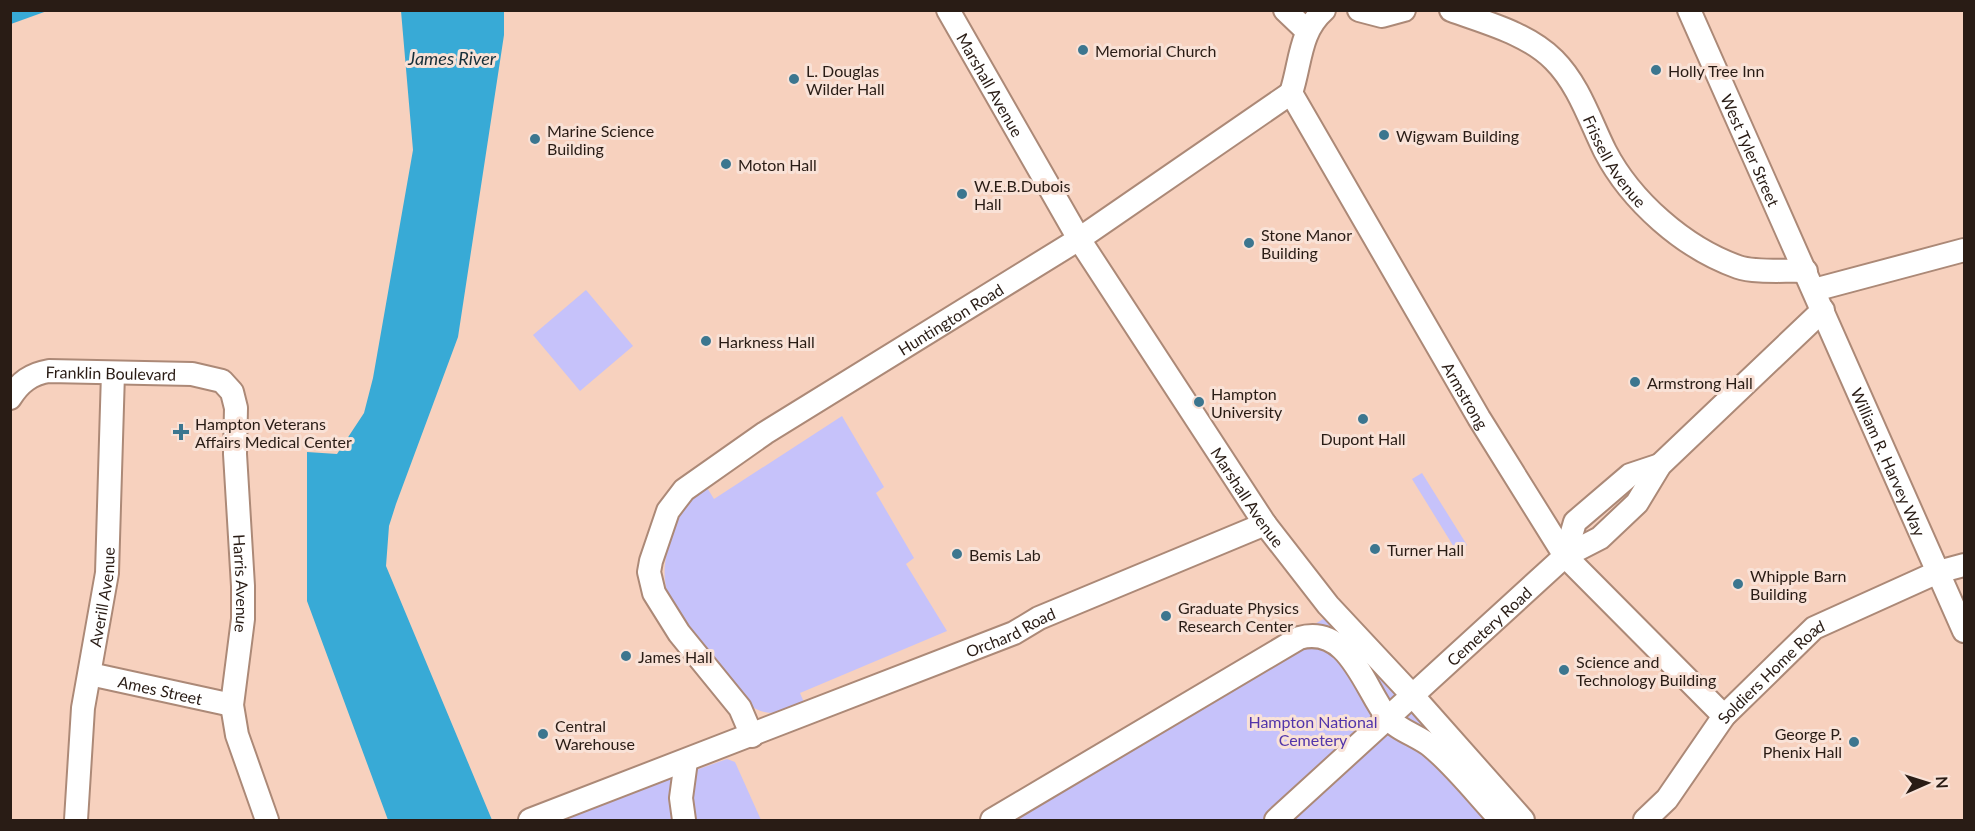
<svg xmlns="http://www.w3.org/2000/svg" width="1975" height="831" font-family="Lato,sans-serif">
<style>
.green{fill:#c6c2fa}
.water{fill:#38aad6}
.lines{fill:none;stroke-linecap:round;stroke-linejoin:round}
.minor-casing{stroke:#ac8977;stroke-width:26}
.minor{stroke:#fff;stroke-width:22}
.poi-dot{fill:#3c768f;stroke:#f9e2d7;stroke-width:2}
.labels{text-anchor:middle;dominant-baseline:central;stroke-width:6;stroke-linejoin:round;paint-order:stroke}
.poi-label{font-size:16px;fill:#291c15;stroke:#f9e2d7;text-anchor:start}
.street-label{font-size:16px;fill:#291c15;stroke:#f9e2d7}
.park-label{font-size:16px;fill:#5235aa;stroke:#f9e2d7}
.water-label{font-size:18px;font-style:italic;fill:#18303a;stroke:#f9e2d7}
</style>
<rect width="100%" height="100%" fill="#f7d1be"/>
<!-- green -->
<g class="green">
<path d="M 586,290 L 633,346 L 580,391 L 533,335 Z"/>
<path d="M 842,416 L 884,487 L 876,493 L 914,558 L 906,564 L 947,631 L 800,693 L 806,707 C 790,710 771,717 756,709 C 740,700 728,678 716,664 C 681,621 651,597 671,538 C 679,513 684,503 706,486 L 714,499 Z"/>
<path d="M 1422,473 L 1467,545 L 1457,552 L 1412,479 Z"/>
<path d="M 1330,615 L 1517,820 L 983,820 Z"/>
<path d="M 727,759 L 735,762 L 761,820 L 689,820 L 693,771 Z"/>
<path d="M 678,776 L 677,820 L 556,820 L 560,817 Z"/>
</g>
<!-- water -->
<g class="water">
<path d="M 11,10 L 47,10 L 47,11 L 11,24 Z"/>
<path d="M 401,11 L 504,11 L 504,35 L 458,337 L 396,504 L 389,526 L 386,566 L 492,820 L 388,820 L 307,601 L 307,452 L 337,454 L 364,413 L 373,378 L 413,150 Z"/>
</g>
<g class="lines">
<defs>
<g id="minor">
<path id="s1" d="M 948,10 L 1079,239 L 1265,524 L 1328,605 L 1413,696 L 1523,820"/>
<path d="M 1285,10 L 1307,31"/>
<path id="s2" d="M 1324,10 C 1299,32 1301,63 1291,93 L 1479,418 L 1565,556 L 1724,716"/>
<path d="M 1359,10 L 1382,16 L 1404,10"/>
<path id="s3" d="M 1451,10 C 1486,23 1527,33 1554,60 C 1579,85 1590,121 1605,151 C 1631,201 1684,248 1738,267 C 1755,273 1787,270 1806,271"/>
<path id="s4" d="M 1689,10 L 1964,631"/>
<path d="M 1814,290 L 1964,250"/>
<path id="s5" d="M 10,398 C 20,382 31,374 49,371 L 192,374 L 222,381 L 232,392 L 236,408 L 235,454 L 243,586 L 243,619 L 232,705 L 237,735 L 267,820"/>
<path d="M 1565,556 L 1575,522 L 1630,475 L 1660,465"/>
<path id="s6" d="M 90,674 L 232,705"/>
<path id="s7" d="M 752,736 L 740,708 L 679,633 L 654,593 L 649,572 L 651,561 L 668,511 L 684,490 L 765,433 L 1079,239 L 1291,93"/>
<path id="s8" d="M 76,820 L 83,708 L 107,573 L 113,373"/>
<path id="s9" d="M 530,820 L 1014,633 L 1039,618 L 1265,524"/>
<path d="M 684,820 L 681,798 L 686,761"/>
<path d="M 992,820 L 1299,638 C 1348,624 1364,687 1387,717 C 1397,730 1419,736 1432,747 C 1457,768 1479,797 1501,820"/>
<path id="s10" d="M 1276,820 L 1565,556 L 1600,538 L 1637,503 L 1660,465 L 1823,310"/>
<path id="s11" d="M 1645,820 L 1667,799 L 1724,716 L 1814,628 L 1938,572 L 1964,565"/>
</g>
</defs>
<!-- minor casing -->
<use href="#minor" class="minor-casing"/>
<!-- minor -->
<use href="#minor" class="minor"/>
</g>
<!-- markers -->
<g class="poi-dot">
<circle cx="1083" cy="50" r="6"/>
<circle cx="1656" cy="70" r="6"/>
<circle cx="794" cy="79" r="6"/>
<circle cx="1384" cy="135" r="6"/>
<circle cx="535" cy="139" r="6"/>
<circle cx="726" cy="164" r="6"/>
<circle cx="962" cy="194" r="6"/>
<circle cx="1249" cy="243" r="6"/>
<circle cx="706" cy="341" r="6"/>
<circle cx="1635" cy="382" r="6"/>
<circle cx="1199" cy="402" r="6"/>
<circle cx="1363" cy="419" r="6"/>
<path d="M178 423h6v6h6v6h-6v6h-6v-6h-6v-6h6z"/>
<circle cx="1375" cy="549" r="6"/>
<circle cx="957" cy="554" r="6"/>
<circle cx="1738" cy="584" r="6"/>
<circle cx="1166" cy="616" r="6"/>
<circle cx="626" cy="656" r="6"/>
<circle cx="1564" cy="670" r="6"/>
<circle cx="543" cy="734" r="6"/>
<circle cx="1854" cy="742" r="6"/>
</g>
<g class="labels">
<!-- poi labels -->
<g class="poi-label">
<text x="1095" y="50">Memorial Church</text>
<text x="806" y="70">L. Douglas<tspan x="806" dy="18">Wilder Hall</tspan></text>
<text x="1668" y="70">Holly Tree Inn</text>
<text x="547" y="130">Marine Science<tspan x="547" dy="18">Building</tspan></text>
<text x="1396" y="135">Wigwam Building</text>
<text x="738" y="164">Moton Hall</text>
<text x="974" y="185">W.E.B.Dubois<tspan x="974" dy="18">Hall</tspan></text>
<text x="1261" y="234">Stone Manor<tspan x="1261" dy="18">Building</tspan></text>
<text x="718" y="341">Harkness Hall</text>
<text x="1647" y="382">Armstrong Hall</text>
<text x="1211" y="393">Hampton<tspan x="1211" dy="18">University</tspan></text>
<text x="195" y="423">Hampton Veterans<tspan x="195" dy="18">Affairs Medical Center</tspan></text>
<text x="1363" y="438" text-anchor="middle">Dupont Hall</text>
<text x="1387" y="549">Turner Hall</text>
<text x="969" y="554">Bemis Lab</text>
<text x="1750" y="575">Whipple Barn<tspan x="1750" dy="18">Building</tspan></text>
<text x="1178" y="607">Graduate Physics<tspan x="1178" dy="18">Research Center</tspan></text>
<text x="638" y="656">James Hall</text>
<text x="1576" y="661">Science and<tspan x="1576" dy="18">Technology Building</tspan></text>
<text x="555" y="725">Central<tspan x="555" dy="18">Warehouse</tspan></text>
<text x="1842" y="733" text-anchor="end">George P.<tspan x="1842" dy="18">Phenix Hall</tspan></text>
</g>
<!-- street labels -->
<g class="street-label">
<text stroke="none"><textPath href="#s1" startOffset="86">Marshall Avenue</textPath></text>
<text stroke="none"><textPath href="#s4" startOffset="153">West Tyler Street</textPath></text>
<text stroke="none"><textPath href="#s3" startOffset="234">Frissell Avenue</textPath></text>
<text stroke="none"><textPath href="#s7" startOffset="603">Huntington Road</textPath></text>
<text stroke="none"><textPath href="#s5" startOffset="111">Franklin Boulevard</textPath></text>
<text stroke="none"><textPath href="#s2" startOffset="440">Armstrong</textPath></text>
<text stroke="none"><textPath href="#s4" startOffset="494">William R. Harvey Way</textPath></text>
<text stroke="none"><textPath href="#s1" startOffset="572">Marshall Avenue</textPath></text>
<text stroke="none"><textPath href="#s5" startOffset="430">Harris Avenue</textPath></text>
<text stroke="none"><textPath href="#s8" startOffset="225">Averill Avenue</textPath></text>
<text stroke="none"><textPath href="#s10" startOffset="288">Cemetery Road</textPath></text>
<text stroke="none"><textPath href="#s9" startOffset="516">Orchard Road</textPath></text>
<text stroke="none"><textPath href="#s11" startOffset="196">Soldiers Home Road</textPath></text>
<text stroke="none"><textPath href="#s6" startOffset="72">Ames Street</textPath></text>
</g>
<!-- park labels -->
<g class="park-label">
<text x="1313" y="721">Hampton National<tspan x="1313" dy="18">Cemetery</tspan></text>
</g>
<!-- water labels -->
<g class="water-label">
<text x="452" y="58">James River</text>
</g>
</g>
<!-- border -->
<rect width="1975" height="831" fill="none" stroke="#291c15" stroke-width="24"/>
<!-- north arrow -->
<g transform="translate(1927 783) rotate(87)" stroke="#f9e2d7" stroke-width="4.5" paint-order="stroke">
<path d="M0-4.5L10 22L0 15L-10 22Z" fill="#291c15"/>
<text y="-9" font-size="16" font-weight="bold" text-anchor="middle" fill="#291c15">N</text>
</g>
</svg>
